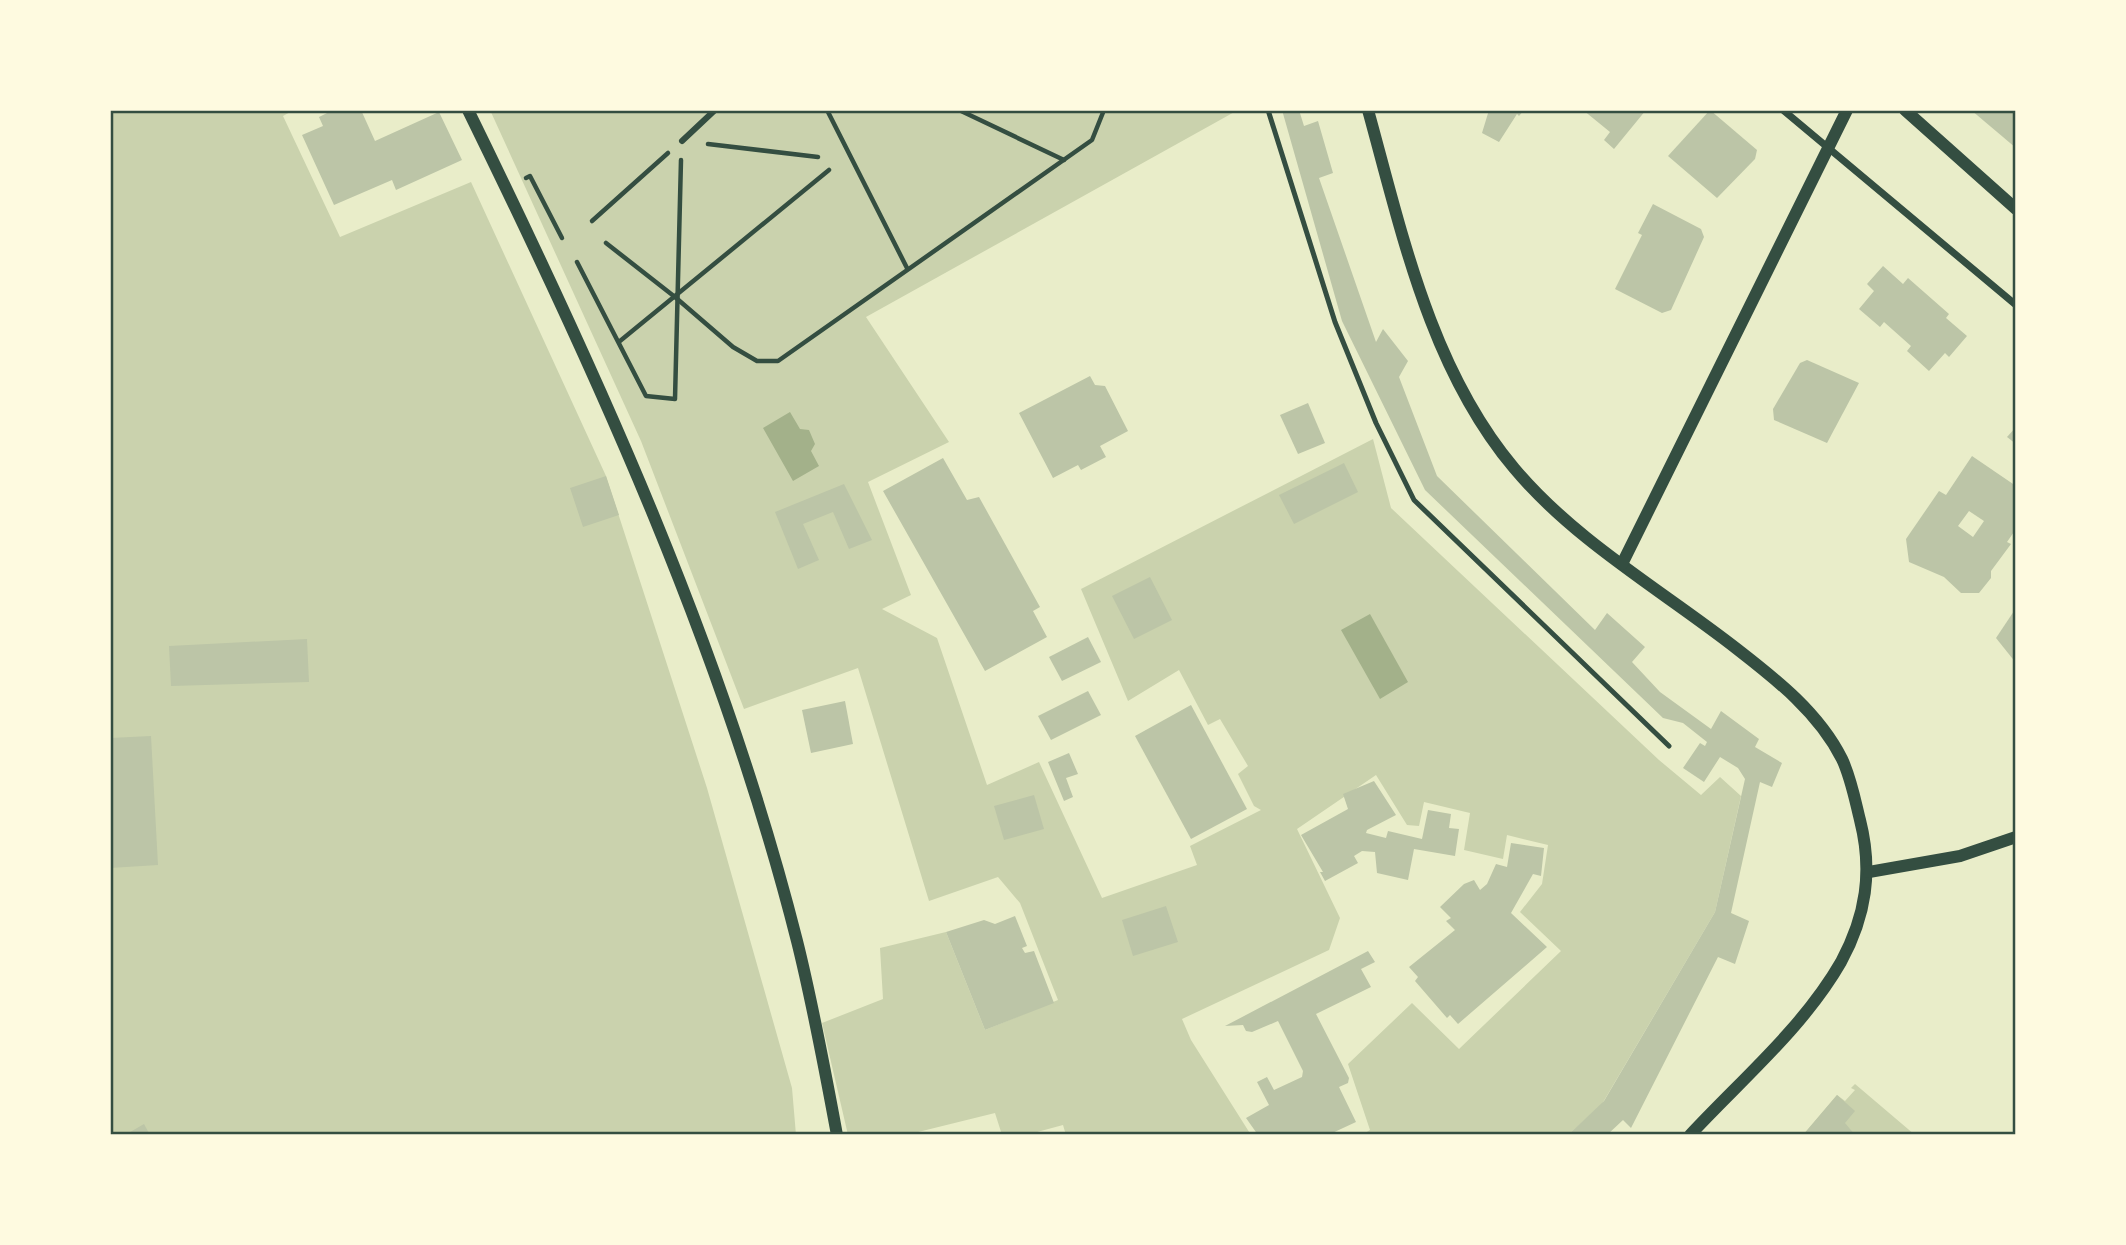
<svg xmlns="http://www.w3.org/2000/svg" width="2126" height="1245" font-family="Merriweather,serif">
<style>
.green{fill:#cad2ad}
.water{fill:#a3b18a}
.building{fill:#bcc5a7;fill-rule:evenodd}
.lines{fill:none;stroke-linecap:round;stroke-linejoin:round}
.path{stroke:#344e41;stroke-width:4.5}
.service{stroke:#344e41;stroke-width:5}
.pedestrian{stroke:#344e41;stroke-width:6}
.minor{stroke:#344e41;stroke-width:7}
.tertiary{stroke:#344e41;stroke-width:12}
.neatline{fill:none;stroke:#344e41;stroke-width:2.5}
</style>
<rect width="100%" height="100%" fill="#e9edc9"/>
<!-- green -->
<g class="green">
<path d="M 110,110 L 294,110 L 283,116 L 340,237 L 471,182 L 606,476 L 707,788 L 792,1088 L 796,1135 L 110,1135 Z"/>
<path d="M 490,110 L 1238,110 L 866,317 L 949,442 L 868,482 L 911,595 L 882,609 L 937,638 L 987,785 L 1039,762 L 1102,898 L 1197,865 L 1190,846 L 1261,810 L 1254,806 L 1238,774 L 1248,766 L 1220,719 L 1208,725 L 1179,670 L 1128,701 L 1081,589 L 1373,439 L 1391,508 L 1659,760 L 1701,795 L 1720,777 L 1741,796 L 1715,912 L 1602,1104 L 1568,1135 L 1362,1135 L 1370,1130 L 1348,1064 L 1412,1003 L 1459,1049 L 1561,951 L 1520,912 L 1542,884 L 1548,845 L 1507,835 L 1503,859 L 1464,850 L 1470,813 L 1424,802 L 1419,826 L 1407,825 L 1376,775 L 1297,829 L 1340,918 L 1329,950 L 1182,1019 L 1191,1040 L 1251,1135 L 1066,1135 L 1063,1125 L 1026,1135 L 1002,1135 L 995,1113 L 906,1135 L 848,1135 L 822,1023 L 883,999 L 880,948 L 946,932 L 985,1030 L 1058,1000 L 1020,903 L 998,877 L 929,901 L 858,668 L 744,709 L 641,441 Z"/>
<path d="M 1855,1084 L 1915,1135 L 1803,1135 L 1837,1095 L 1845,1101 L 1855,1090 L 1851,1088 Z"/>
</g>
<!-- water -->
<g class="water">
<path d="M 790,412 L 800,429 L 809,430 L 815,444 L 811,451 L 819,466 L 793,481 L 763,428 Z"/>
<path d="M 1370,614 L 1408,682 L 1380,699 L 1341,630 Z"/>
</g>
<!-- building -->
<g class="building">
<path d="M 333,110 L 361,110 L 375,141 L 439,112 L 462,160 L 396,190 L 392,180 L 334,205 L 302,135 L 323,126 L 319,117 Z"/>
<path d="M 1282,110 L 1299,110 L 1304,126 L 1318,121 L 1333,173 L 1319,178 L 1376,342 L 1383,329 L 1408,361 L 1399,377 L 1437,476 L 1595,630 L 1607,613 L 1645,647 L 1632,662 L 1660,692 L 1711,729 L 1721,711 L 1759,739 L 1755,747 L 1782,763 L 1772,787 L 1760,782 L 1731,913 L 1749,921 L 1735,964 L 1718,957 L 1631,1128 L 1623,1120 L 1607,1135 L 1568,1135 L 1604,1101 L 1715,912 L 1745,779 L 1738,768 L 1720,757 L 1704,782 L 1683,768 L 1700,743 L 1705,746 L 1707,742 L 1683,723 L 1663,718 L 1425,490 L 1342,321 Z"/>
<path d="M 1489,110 L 1524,110 L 1519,116 L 1517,114 L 1499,142 L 1482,133 Z"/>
<path d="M 1583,110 L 1646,110 L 1614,149 L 1604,140 L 1610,132 Z"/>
<path d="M 1710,110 L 1757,150 L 1755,159 L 1717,198 L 1668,156 Z"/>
<path d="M 1971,110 L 2016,110 L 2016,148 Z"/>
<path d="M 1653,204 L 1701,229 L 1704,237 L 1671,310 L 1662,313 L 1615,289 L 1642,235 L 1638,233 Z"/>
<path d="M 1883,266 L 1903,284 L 1908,278 L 1949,314 L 1946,318 L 1967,336 L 1949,357 L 1945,353 L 1929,371 L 1907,351 L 1911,346 L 1884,322 L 1880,327 L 1859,309 L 1874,291 L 1867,284 Z"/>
<path d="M 1807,360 L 1859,383 L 1827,443 L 1774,420 L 1773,409 L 1800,363 Z"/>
<path d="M 1090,376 L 1095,385 L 1105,386 L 1128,431 L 1100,446 L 1106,457 L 1081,470 L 1078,465 L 1053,478 L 1019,413 Z"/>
<path d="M 1308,403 L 1325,443 L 1298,454 L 1280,415 Z"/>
<path d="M 2016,427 L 2016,444 L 2007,437 Z"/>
<path d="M 1972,456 L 2016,486 L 2016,529 L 2007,542 L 2011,544 L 1991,571 L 1991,578 L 1979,593 L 1961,593 L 1944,577 L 1909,562 L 1906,539 L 1939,491 L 1946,495 ZM 1969,511 L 1984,521 L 1973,537 L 1958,526 Z"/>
<path d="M 943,458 L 967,500 L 979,497 L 1040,607 L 1033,611 L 1047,637 L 985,671 L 883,491 Z"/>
<path d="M 1344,463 L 1358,492 L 1294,524 L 1279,495 Z"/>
<path d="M 606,476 L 619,515 L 583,527 L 570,488 Z"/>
<path d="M 844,484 L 872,540 L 849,549 L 833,512 L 803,524 L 819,560 L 798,569 L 775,512 Z"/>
<path d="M 1150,577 L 1172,620 L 1134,639 L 1112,596 Z"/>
<path d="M 2016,608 L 2016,663 L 1996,638 Z"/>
<path d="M 1088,637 L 1101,662 L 1062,681 L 1049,657 Z"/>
<path d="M 307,639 L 309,682 L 171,686 L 169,646 Z"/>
<path d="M 1088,691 L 1101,715 L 1051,740 L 1038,716 Z"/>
<path d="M 845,701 L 853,744 L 811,753 L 802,710 Z"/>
<path d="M 1191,705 L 1247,809 L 1191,839 L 1135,736 Z"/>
<path d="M 151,736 L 158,865 L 110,868 L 110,738 Z"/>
<path d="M 1069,753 L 1078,774 L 1066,778 L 1073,797 L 1064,801 L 1048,762 Z"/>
<path d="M 1374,781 L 1396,815 L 1367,830 L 1366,833 L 1386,838 L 1388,831 L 1422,839 L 1428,810 L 1451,814 L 1449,828 L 1459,829 L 1455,856 L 1414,849 L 1408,880 L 1377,873 L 1375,852 L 1362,851 L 1354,856 L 1358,863 L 1325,881 L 1320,872 L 1323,872 L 1301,835 L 1348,809 L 1343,794 Z"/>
<path d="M 1034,795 L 1044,829 L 1004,840 L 994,806 Z"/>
<path d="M 1511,843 L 1544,848 L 1541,876 L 1533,874 L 1511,913 L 1547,947 L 1458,1024 L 1450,1015 L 1447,1018 L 1415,981 L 1418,977 L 1409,967 L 1455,930 L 1446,921 L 1451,918 L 1440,907 L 1464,884 L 1474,880 L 1480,890 L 1487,884 L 1496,864 L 1507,867 Z"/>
<path d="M 1166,906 L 1178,942 L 1133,956 L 1122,920 Z"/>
<path d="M 1015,916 L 1027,946 L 1022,948 L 1025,953 L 1034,951 L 1054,1003 L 985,1030 L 946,932 L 984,920 L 995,924 Z"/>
<path d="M 1368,951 L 1375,962 L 1361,969 L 1371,987 L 1316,1014 L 1349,1078 L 1348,1083 L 1339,1087 L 1356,1122 L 1328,1135 L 1258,1135 L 1246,1118 L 1269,1105 L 1257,1082 L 1267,1077 L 1274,1090 L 1302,1077 L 1303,1071 L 1278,1021 L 1252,1032 L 1246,1031 L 1243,1025 L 1225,1026 Z"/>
<path d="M 1837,1095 L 1855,1111 L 1845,1123 L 1855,1135 L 1803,1135 Z"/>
<path d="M 144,1124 L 150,1135 L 125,1135 Z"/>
</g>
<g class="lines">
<!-- path -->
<g class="path">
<path d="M 827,110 L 907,268"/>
<path d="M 959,110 L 1064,160"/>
<path d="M 708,144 L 818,157"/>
<path d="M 526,178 L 530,176 L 562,238"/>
<path d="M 592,221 L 668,153"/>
<path d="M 606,243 L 675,297 L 733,347 L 757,361 L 778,361 L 1092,140 L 1104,110"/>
<path d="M 577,262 L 646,396 L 675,399 L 681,160"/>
<path d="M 620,341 L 829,170"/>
</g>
<!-- service -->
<path class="service" d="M 1268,110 L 1335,322 L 1376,423 L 1414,500 L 1669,746"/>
<!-- pedestrian -->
<path class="pedestrian" d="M 682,141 L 715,110"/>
<!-- minor -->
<path class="minor" d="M 1783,110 L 2016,305"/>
<!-- tertiary -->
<g class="tertiary">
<path d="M 468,110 C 599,377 724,652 797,941 C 813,1005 825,1070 837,1135"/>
<path d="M 1368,110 C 1402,233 1430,368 1514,468 C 1575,541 1663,591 1737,649 C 1777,680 1819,713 1842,759 C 1851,778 1855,800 1860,820 C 1873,871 1866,916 1841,962 C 1803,1028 1742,1079 1690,1135"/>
<path d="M 1905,110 L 2016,209"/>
<path d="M 1622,564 L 1847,110"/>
<path d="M 1869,872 L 1960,856 L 2016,837"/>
</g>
</g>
<!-- border -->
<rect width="2126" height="1245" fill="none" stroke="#fefae0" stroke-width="224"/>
<rect x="112" y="112" width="1902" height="1021" class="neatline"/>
</svg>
